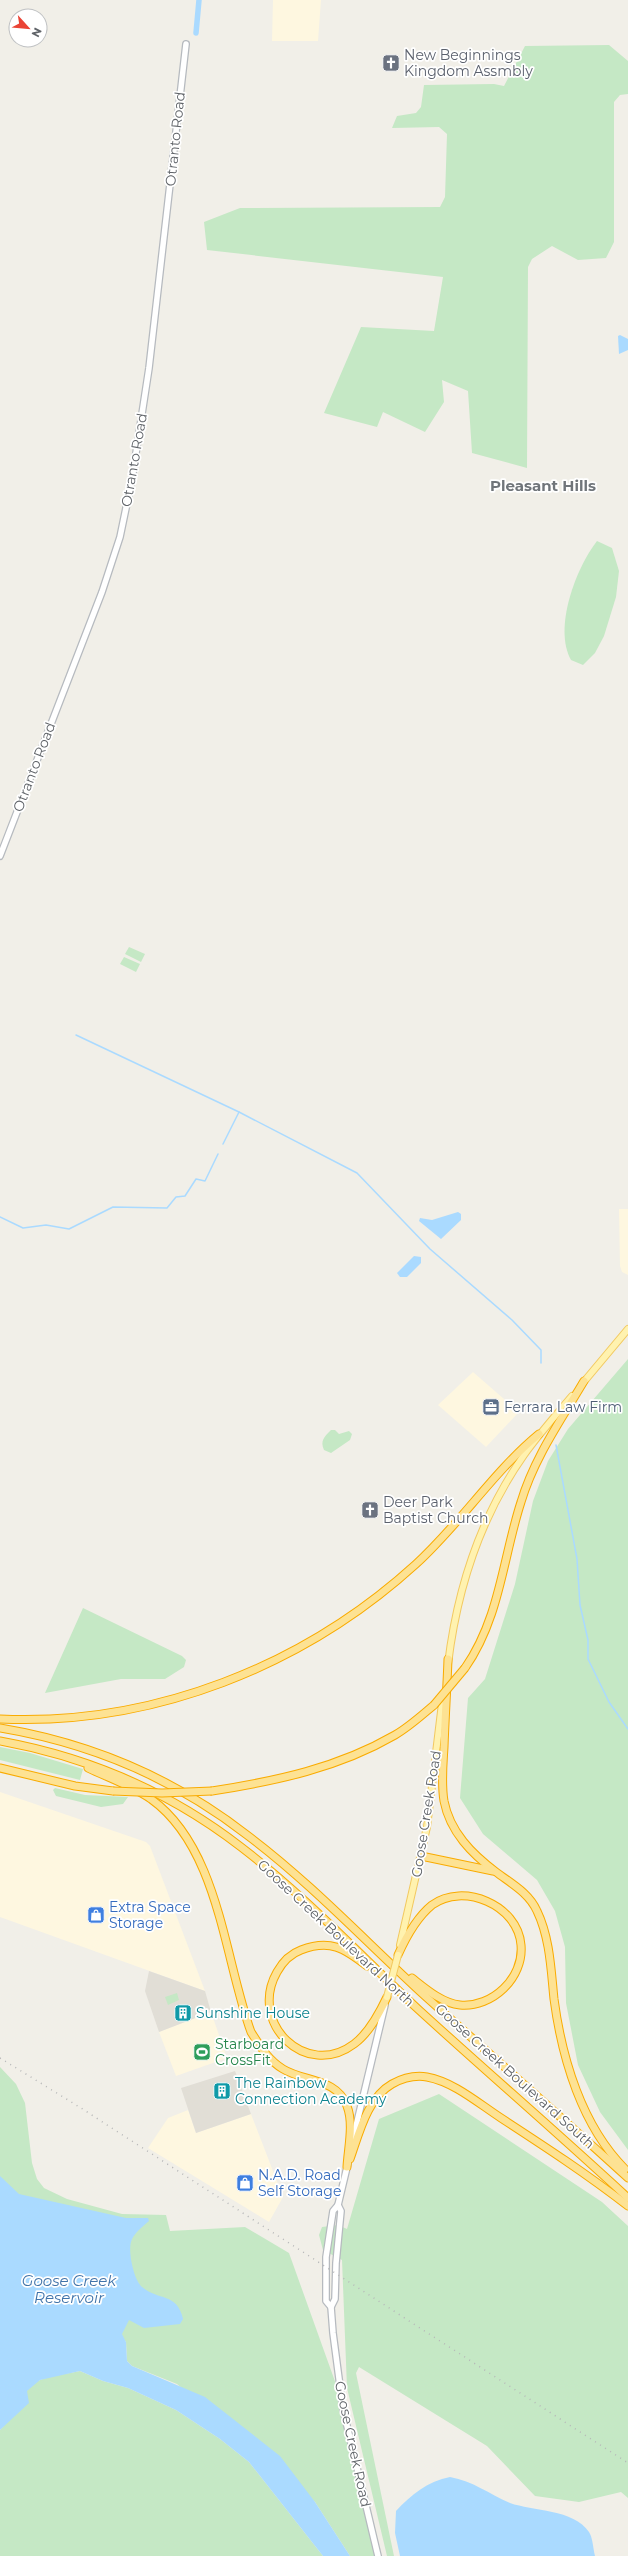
<svg xmlns="http://www.w3.org/2000/svg" width="628" height="2556" font-family="Montserrat,sans-serif">
<style>
.commercial{fill:#fef7e0}
.education{fill:#e1ded6}
.green{fill:#c5e8c5}
.water{fill:#aadaff}
.lines{fill:none;stroke-linecap:round;stroke-linejoin:round}
.stream{stroke:#aadaff;stroke-width:1.5}
.canal{stroke:#aadaff;stroke-width:5.5}
.secondary-casing{stroke:#b6babf;stroke-width:8}
.primary-casing{stroke:#f2c960;stroke-width:8}
.highway-casing{stroke:#f9ab00;stroke-width:9}
.secondary{stroke:#fff;stroke-width:5.5}
.primary{stroke:#fff2af;stroke-width:6}
.highway{stroke:#fde293;stroke-width:7}
.rail{stroke:#b6b7b8;stroke-width:1.5;stroke-dasharray:1 5;stroke-linecap:butt}
.primary-bridge-casing{stroke:#f2c960;stroke-width:8;stroke-linecap:butt}
.highway-bridge-casing{stroke:#f9ab00;stroke-width:9;stroke-linecap:butt}
.primary-bridge{stroke:#fff2af;stroke-width:6}
.highway-bridge{stroke:#fde293;stroke-width:7}
.labels{text-anchor:middle;dominant-baseline:central;stroke-width:3.5;stroke-linejoin:round;paint-order:stroke}
.worship-label{font-size:14px;fill:#5b616d;stroke:#fff;text-anchor:start}
.street-label{font-size:14px;fill:#5f6368;stroke:#fff}
.service-label{font-size:14px;fill:#4e5e75;stroke:#fff;text-anchor:start}
.shop-label{font-size:14px;fill:#366cbe;stroke:#fff;text-anchor:start}
.culture-label{font-size:14px;fill:#0d838f;stroke:#fff;text-anchor:start}
.leisure-label{font-size:14px;fill:#27864d;stroke:#fff;text-anchor:start}
.neighbourhood-label{font-size:15px;font-weight:bold;fill:#70757a;stroke:#fff}
.water-label{font-size:15px;font-style:italic;fill:#4174aa;stroke:#fff}
</style>
<rect width="100%" height="100%" fill="#f1efe8"/>
<!-- commercial -->
<g class="commercial">
<path d="M 273,0 L 321,0 L 318,41 L 272,41 Z"/>
<path d="M 619,1209 L 628,1209 L 628,1275 L 622,1272 L 620,1266 Z"/>
<path d="M 473,1372 L 519,1412 L 486,1447 L 438,1405 Z"/>
<path d="M 0,1792 L 146,1842 L 150,1846 L 205,1991 L 0,1917 Z"/>
<path d="M 211,2012 L 227,2058 L 176,2076 L 159,2032 Z"/>
<path d="M 188,2110 L 196,2133 L 251,2114 L 283,2197 L 269,2222 L 148,2148 L 168,2118 Z"/>
</g>
<!-- education -->
<g class="education">
<path d="M 149,1971 L 205,1991 L 211,2012 L 159,2032 L 145,1991 Z"/>
<path d="M 235,2071 L 251,2114 L 196,2133 L 181,2088 Z"/>
</g>
<!-- green -->
<g class="green">
<path d="M 609,45 L 628,61 L 628,94 L 620,95 L 614,102 L 614,242 L 606,258 L 578,260 L 552,246 L 532,259 L 528,267 L 527,468 L 472,453 L 468,391 L 442,380 L 444,402 L 425,432 L 383,412 L 377,427 L 324,413 L 361,327 L 434,331 L 443,277 L 207,250 L 204,222 L 240,208 L 440,207 L 445,197 L 447,134 L 439,127 L 392,128 L 397,116 L 416,113 L 421,107 L 424,85 L 494,84 L 504,86 L 525,46 Z"/>
<path d="M 597,541 L 612,548 L 619,571 L 616,597 L 604,636 L 595,653 L 583,665 L 571,660 C 553,628 576,568 597,541 Z"/>
<path d="M 129,947 L 145,954 L 141,962 L 125,954 Z"/>
<path d="M 124,957 L 140,964 L 136,972 L 120,964 Z"/>
<path d="M 628,1359 L 628,2150 L 600,2112 L 578,2065 L 566,2003 L 565,1947 L 555,1911 L 537,1880 L 483,1834 L 460,1798 L 468,1698 L 485,1679 L 515,1584 L 533,1501 L 548,1461 L 568,1429 Z"/>
<path d="M 331,1430 L 335,1430 L 339,1434 L 349,1431 L 352,1434 L 350,1440 L 331,1453 L 324,1450 C 320,1441 324,1437 331,1430 Z"/>
<path d="M 83,1608 L 182,1656 L 186,1660 L 184,1667 L 165,1679 L 121,1679 L 45,1693 Z"/>
<path d="M 0,1747 L 30,1753 L 83,1769 L 80,1780 L 0,1760 Z"/>
<path d="M 55,1788 L 85,1795 L 128,1797 L 123,1804 L 101,1807 L 56,1796 L 53,1790 Z"/>
<path d="M 177,1993 L 179,2000 L 168,2005 L 165,1997 Z"/>
<path d="M 0,2067 L 16,2084 L 25,2103 L 32,2163 L 37,2179 L 44,2188 L 67,2199 L 122,2214 L 166,2215 L 170,2231 L 245,2227 L 289,2253 L 337,2387 L 377,2556 L 350,2556 L 315,2502 L 177,2384 L 132,2366 L 127,2361 L 126,2342 L 0,2186 Z"/>
<path d="M 439,2094 L 602,2202 L 628,2226 L 628,2498 L 621,2492 L 579,2502 L 535,2496 L 487,2446 L 359,2367 L 356,2373 L 394,2556 L 387,2556 L 347,2388 L 342,2260 L 323,2250 L 319,2235 L 322,2227 L 338,2225 L 347,2229 L 379,2119 Z"/>
<path d="M 80,2371 L 103,2381 L 128,2388 L 176,2410 L 220,2439 L 249,2462 L 323,2556 L 0,2556 L 0,2430 C 14,2416 22,2388 40,2380 C 52,2375 67,2374 80,2371 Z"/>
</g>
<!-- water -->
<g class="water">
<path d="M 620,335 L 628,339 L 628,350 L 619,354 L 618,336 Z"/>
<path d="M 458,1212 L 461,1214 L 461,1220 L 441,1239 L 419,1221 L 420,1218 L 432,1220 Z"/>
<path d="M 414,1256 L 421,1257 L 421,1263 L 407,1277 L 400,1277 L 397,1273 Z"/>
<path d="M 0,2176 L 19,2194 L 126,2218 L 148,2218 L 149,2221 C 142,2227 133,2234 131,2242 C 128,2253 134,2280 142,2287 C 158,2301 177,2292 183,2319 L 180,2324 L 144,2328 L 129,2320 L 122,2334 L 126,2342 L 127,2361 L 132,2366 L 205,2397 L 280,2456 L 315,2502 L 350,2556 L 323,2556 L 249,2462 L 220,2439 L 176,2410 L 128,2388 L 103,2381 L 80,2371 L 40,2380 L 27,2391 L 29,2403 L 0,2430 Z"/>
<path d="M 450,2477 C 473,2481 489,2494 510,2503 C 532,2511 574,2509 589,2532 C 593,2538 593,2549 595,2556 L 400,2556 L 395,2533 L 396,2511 C 411,2495 428,2481 450,2477 Z"/>
</g>
<g class="lines">
<!-- stream -->
<g class="stream">
<path d="M 76,1035 L 239,1112 L 357,1173 L 430,1249 L 512,1320 L 541,1350 L 541,1363"/>
<path d="M 223,1144 L 239,1112"/>
<path d="M 0,1217 L 23,1228 L 46,1225 L 69,1229 L 113,1207 L 167,1208 L 176,1197 L 185,1196 L 196,1179 L 205,1181 L 218,1154"/>
<path d="M 556,1445 L 577,1559 L 580,1605 L 588,1640 L 588,1659 L 609,1702 L 628,1729"/>
</g>
<!-- canal -->
<path class="canal" d="M 196,33 L 199,0"/>
<defs>
<g id="secondary">
<path d="M 0,856 L 102,592 L 120,537 L 132,479 L 149,368 L 186,44"/>
<path d="M 352,2143 L 385,2005"/>
<path d="M 338,2205 L 341,2211 L 336,2263 L 335,2299 L 331,2307 L 333,2333 L 343,2409 L 378,2556"/>
<path d="M 331,2307 L 326,2301 L 326,2257 L 333,2211 L 338,2205 L 348,2163"/>
</g>
<g id="primary">
<path d="M 582,1384 L 628,1329"/>
<path d="M 448,1664 C 457,1590 481,1516 524,1455 C 539,1434 556,1415 572,1396"/>
<path d="M 400,1945 L 427,1827 L 443,1695"/>
</g>
<g id="highway">
<path d="M 448,1659 C 447,1688 445,1718 444,1747 C 443,1764 441,1783 444,1801 C 450,1832 472,1854 496,1872 C 512,1884 529,1893 537,1911 C 550,1938 551,1970 554,1999 C 562,2059 582,2126 625,2169"/>
<path d="M 465,1668 C 500,1618 503,1557 521,1502 C 534,1458 561,1420 584,1381"/>
<path d="M 0,1719 C 153,1726 304,1666 416,1564 C 461,1523 493,1472 539,1434"/>
<path d="M 0,1728 C 90,1743 175,1779 247,1835 C 311,1883 366,1942 425,1996 C 493,2057 561,2117 628,2178"/>
<path d="M 0,1741 C 88,1757 170,1792 241,1847 C 305,1896 360,1955 419,2010 C 488,2073 559,2134 628,2198"/>
<path d="M 0,1768 L 75,1786 L 113,1791"/>
<path d="M 88,1768 C 109,1778 132,1786 151,1799 C 219,1848 224,1958 251,2032 C 260,2046 268,2060 283,2069 C 304,2082 337,2078 347,2106 C 354,2124 348,2148 347,2167"/>
<path d="M 212,1791 C 276,1781 338,1768 395,1735 C 409,1727 422,1715 434,1705"/>
<path d="M 421,1856 L 493,1871"/>
<path d="M 398,1955 C 406,1937 416,1918 432,1905 C 463,1882 518,1905 521,1945 C 524,1978 492,2008 460,2005 C 442,2003 426,1989 412,1978"/>
<path d="M 367,1966 C 344,1948 330,1939 301,1950 C 290,1954 282,1963 277,1972 C 248,2023 306,2080 354,2044 C 369,2033 379,2014 387,1997"/>
<path d="M 350,2159 C 359,2134 367,2098 392,2084 C 403,2078 415,2075 427,2077 C 454,2082 478,2103 501,2118 C 544,2146 587,2174 628,2206"/>
</g>
</defs>
<!-- secondary casing -->
<use href="#secondary" class="secondary-casing"/>
<!-- primary casing -->
<use href="#primary" class="primary-casing"/>
<!-- highway casing -->
<use href="#highway" class="highway-casing"/>
<!-- secondary -->
<use href="#secondary" class="secondary"/>
<!-- primary -->
<use href="#primary" class="primary"/>
<!-- highway -->
<use href="#highway" class="highway"/>
<!-- rail -->
<path class="rail" d="M 0,2058 L 81,2108 L 628,2463"/>
<defs>
<path id="primary-bridge" d="M 387,1997 L 398,1955"/>
<g id="highway-bridge">
<path d="M 434,1705 L 465,1668"/>
<path d="M 113,1791 L 162,1793 L 212,1791"/>
</g>
</defs>
<!-- primary-bridge casing -->
<use href="#primary-bridge" class="primary-bridge-casing"/>
<!-- highway-bridge casing -->
<use href="#highway-bridge" class="highway-bridge-casing"/>
<!-- primary-bridge -->
<use href="#primary-bridge" class="primary-bridge"/>
<!-- highway-bridge -->
<use href="#highway-bridge" class="highway-bridge"/>
</g>
<!-- icons -->
<defs>
<symbol id="church-square" viewBox="-11 -11 22 22"><rect x="-9" y="-9" width="18" height="18" rx="4" fill="#6b7280" stroke="#fff"/><path d="M-1.2-6h2.4v3.5h3.3v2.4h-3.3V6h-2.4V-.1h-3.3v-2.4h3.3Z" fill="#fff"/></symbol>
<symbol id="office-square" viewBox="-11 -11 22 22"><rect x="-9" y="-9" width="18" height="18" rx="4" fill="#5c6f8a" stroke="#fff"/><path d="M-6-3h4V-5.5h4V-3h4V5H-6ZM-1-4.5V-3h2v-1.5ZM-6 0V1H6V0Z" fill="#fff"/></symbol>
<symbol id="shop-square" viewBox="-11 -11 22 22"><rect x="-9" y="-9" width="18" height="18" rx="4" fill="#3f7fe0" stroke="#fff"/><path d="M-5-2.5h2.3a2.7 3.5 0 0 1 5.4 0H5L5.5 6h-11ZM-1.5-2.5h3a1.5 2.3 0 0 0-3 0Z" fill="#fff"/></symbol>
<symbol id="building-square" viewBox="-11 -11 22 22"><rect x="-9" y="-9" width="18" height="18" rx="4" fill="#0f9aa8" stroke="#fff"/><path d="M-4-6H4V6H1V3H-1V6H-4ZM-2.5-4.3h1.7v1.8h-1.7ZM.8-4.3h1.7v1.8H.8ZM-2.5-1h1.7V.8h-1.7ZM.8-1h1.7V.8H.8Z" fill="#fff"/></symbol>
<symbol id="stadium-square" viewBox="-11 -11 22 22"><rect x="-9" y="-9" width="18" height="18" rx="4" fill="#2e9e5b" stroke="#fff"/><path d="M0-5a6.5 5 0 1 0 0 10a6.5 5 0 1 0 0-10ZM-3.5-1.8h7v3.6h-7Z" fill="#fff"/></symbol>
</defs>
<g fill-rule="evenodd">
<use href="#church-square" x="381" y="53" width="20" height="20"/>
<use href="#office-square" x="481" y="1397" width="20" height="20"/>
<use href="#church-square" x="360" y="1500" width="20" height="20"/>
<use href="#shop-square" x="86" y="1905" width="20" height="20"/>
<use href="#building-square" x="173" y="2003" width="20" height="20"/>
<use href="#stadium-square" x="192" y="2042" width="20" height="20"/>
<use href="#building-square" x="212" y="2081" width="20" height="20"/>
<use href="#shop-square" x="235" y="2173" width="20" height="20"/>
</g>
<g class="labels">
<!-- worship labels -->
<g class="worship-label">
<text x="404" y="55">New Beginnings<tspan x="404" dy="16">Kingdom Assmbly</tspan></text>
<text x="383" y="1502">Deer Park<tspan x="383" dy="16">Baptist Church</tspan></text>
</g>
<!-- street labels -->
<g class="street-label">
<text transform="translate(175 139) rotate(-84)">Otranto Road</text>
<text transform="translate(134 460) rotate(-80)">Otranto Road</text>
<text transform="translate(34 767) rotate(-69)">Otranto Road</text>
<text transform="translate(426 1814) rotate(-81)">Goose Creek Road</text>
<text transform="translate(336 1933) rotate(43)">Goose Creek Boulevard North</text>
<text transform="translate(515 2076) rotate(42)">Goose Creek Boulevard South</text>
<text transform="translate(353 2444) rotate(78)">Goose Creek Road</text>
</g>
<!-- service labels -->
<g class="service-label">
<text x="504" y="1407">Ferrara Law Firm</text>
</g>
<!-- shop labels -->
<g class="shop-label">
<text x="109" y="1907">Extra Space<tspan x="109" dy="16">Storage</tspan></text>
<text x="258" y="2175">N.A.D. Road<tspan x="258" dy="16">Self Storage</tspan></text>
</g>
<!-- culture labels -->
<g class="culture-label">
<text x="196" y="2013">Sunshine House</text>
<text x="235" y="2083">The Rainbow<tspan x="235" dy="16">Connection Academy</tspan></text>
</g>
<!-- leisure labels -->
<g class="leisure-label">
<text x="215" y="2044">Starboard<tspan x="215" dy="16">CrossFit</tspan></text>
</g>
<!-- neighbourhood labels -->
<g class="neighbourhood-label">
<text x="543" y="485">Pleasant Hills</text>
</g>
<!-- water labels -->
<g class="water-label">
<text x="69" y="2280">Goose Creek<tspan x="69" dy="17">Reservoir</tspan></text>
</g>
</g>
<!-- north arrow -->
<g transform="translate(28 28) rotate(117)"><circle r="19" fill="#ffffff" stroke="#bfc1c3"/>
<path d="M0-3L7 15L0 10L-7 15Z" fill="#ea4335"/>
<text y="-6" font-size="11" font-weight="bold" text-anchor="middle" fill="#5f6368">N</text>
</g>
</svg>
